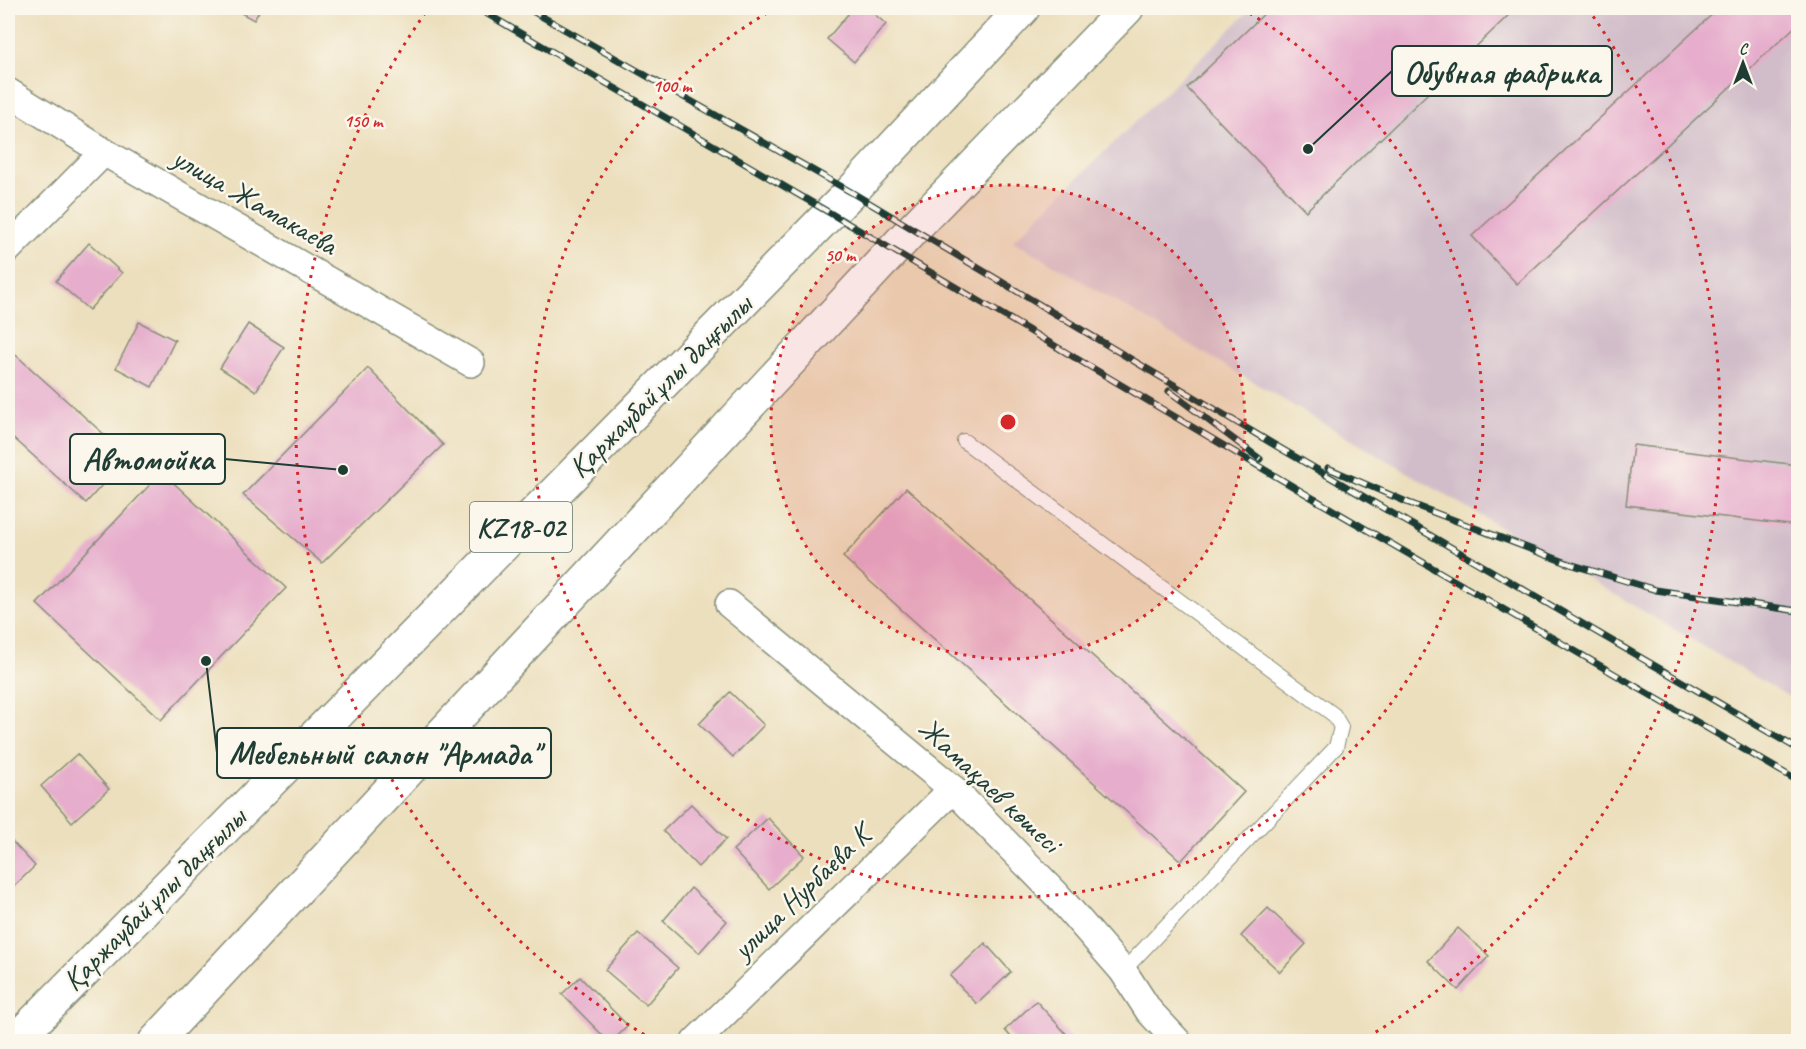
<svg xmlns="http://www.w3.org/2000/svg" width="1806" height="1049" font-family="Caveat,sans-serif">
<style>
.industrial{fill:#d1bdc9}
.building{fill:#e6adcc}
.lines{fill:none;stroke-linecap:round;stroke-linejoin:round}
.service-casing{stroke:#868e78;stroke-width:16}
.minor-casing{stroke:#868e78;stroke-width:30}
.trunk-casing{stroke:#868e78;stroke-width:36}
.service{stroke:#fff;stroke-width:14}
.minor{stroke:#fff;stroke-width:27}
.trunk{stroke:#fff;stroke-width:33}
.rail-casing{stroke:#1f3d34;stroke-width:7}
.rail{stroke:#fbf7ec;stroke-width:4.5;stroke-dasharray:14;stroke-linecap:butt}
.ring{fill:none;stroke:#d62828;stroke-width:3;stroke-dasharray:3 6}
.labels{text-anchor:middle;dominant-baseline:central;stroke-width:5;stroke-linejoin:round;paint-order:stroke}
.shield{fill:#fbf7ec;stroke:#61756b;stroke-width:1.5}
.shield-label{font-size:28px;font-weight:bold;fill:#1f3d34}
.street-label{font-size:30px;fill:#1f3d34;stroke:#fbf7ec}
.centre{fill:#d62828;stroke:#fbf7ec;stroke-width:3}
.ring-label{font-size:18px;text-anchor:middle;font-weight:bold;fill:#d62828;stroke:#fbf7ec;stroke-width:5;stroke-linejoin:round;paint-order:stroke}
.leader{fill:none;stroke:#1f3d34;stroke-width:2}
.callout-dot{fill:#1f3d34;stroke:#fbf7ec;stroke-width:2}
.callout{fill:#fbf7ec;stroke:#1f3d34;stroke-width:2}
.callout-label{font-size:32px;text-anchor:middle;font-weight:bold;fill:#1f3d34}
</style>
<rect width="100%" height="100%" fill="#fbf7ec"/>
<filter id="ink" filterUnits="userSpaceOnUse"><feTurbulence type="fractalNoise" baseFrequency=".0167" numOctaves="2"/><feDisplacementMap in="SourceGraphic" scale="12" xChannelSelector="R" yChannelSelector="G"/><feConvolveMatrix kernelMatrix="1 2 1 2 8 2 1 2 1" color-interpolation-filters="sRGB"/></filter>
<filter id="wash" filterUnits="userSpaceOnUse"><feTurbulence type="fractalNoise" baseFrequency=".008" numOctaves="4" result="noise"/><feDisplacementMap in="SourceGraphic" scale="24" xChannelSelector="R" yChannelSelector="G"/><feGaussianBlur stdDeviation="1.35" result="paint"/><feColorMatrix in="noise" values="0 0 0 0 0 0 0 0 0 0 0 0 0 0 0 0 0 1.4 0 .05"/><feComposite in="paint" operator="in"/></filter>
<g filter="url(#wash)">
<rect width="100%" height="100%" fill="#ecdfbd"/>
<!-- industrial -->
<path class="industrial" d="M 1252,8 L 1798,8 L 1798,702 L 1013,241 Z"/>
<g id="blocks">
<!-- building -->
<g class="building">
<path d="M 232,8 L 261,8 L 254,20 Z"/>
<path d="M 853,8 L 867,8 L 886,24 L 854,62 L 827,39 Z"/>
<path d="M 1270,8 L 1516,8 L 1306,211 L 1187,88 Z"/>
<path d="M 1719,8 L 1798,8 L 1798,24 L 1517,284 L 1472,236 Z"/>
<path d="M 89,243 L 122,273 L 89,310 L 56,281 Z"/>
<path d="M 139,322 L 175,340 L 152,387 L 116,368 Z"/>
<path d="M 248,324 L 284,347 L 256,391 L 220,368 Z"/>
<path d="M 8,348 L 128,456 L 86,503 L 8,433 Z"/>
<path d="M 368,368 L 443,445 L 322,563 L 243,495 Z"/>
<path d="M 1633,445 L 1798,465 L 1798,526 L 1626,505 Z"/>
<path d="M 162,472 L 286,588 L 161,720 L 37,604 Z"/>
<path d="M 906,488 L 1244,792 L 1181,861 L 843,557 Z"/>
<path d="M 730,692 L 764,725 L 733,757 L 699,724 Z"/>
<path d="M 77,754 L 109,789 L 72,822 L 41,786 Z"/>
<path d="M 691,804 L 726,839 L 698,867 L 663,831 Z"/>
<path d="M 768,818 L 804,856 L 769,889 L 733,850 Z"/>
<path d="M 8,837 L 35,866 L 8,892 Z"/>
<path d="M 691,888 L 727,921 L 699,953 L 663,921 Z"/>
<path d="M 1268,908 L 1306,944 L 1280,972 L 1241,936 Z"/>
<path d="M 1458,928 L 1489,956 L 1458,990 L 1428,961 Z"/>
<path d="M 638,933 L 678,968 L 646,1005 L 605,970 Z"/>
<path d="M 985,943 L 1011,972 L 977,1004 L 950,976 Z"/>
<path d="M 580,977 L 628,1026 L 611,1042 L 609,1042 L 562,994 Z"/>
<path d="M 1036,1001 L 1072,1040 L 1071,1042 L 1015,1042 L 1005,1030 Z"/>
</g>
</g>
</g>
<g filter="url(#ink)">
<use href="#blocks" fill-opacity="0" stroke="#868e78" stroke-width="1.5"/>
<g class="lines">
<defs>
<path id="service" d="M 964,441 L 1334,715 L 1341,727 L 1336,747 L 1123,971"/>
<g id="minor">
<path d="M 8,92 L 104,152 L 471,363"/>
<path d="M 8,249 L 104,152"/>
<path d="M 729,604 L 953,789 L 1057,895 L 1123,971 L 1149,1011 L 1178,1042"/>
<path d="M 695,1042 L 953,789"/>
</g>
<g id="trunk">
<path d="M 14,1042 L 851,192 L 1023,8"/>
<path d="M 155,1042 L 913,229 L 1127,8"/>
</g>
</defs>
<!-- service casing -->
<use href="#service" class="service-casing"/>
<!-- minor casing -->
<use href="#minor" class="minor-casing"/>
<!-- trunk casing -->
<use href="#trunk" class="trunk-casing"/>
<!-- service -->
<use href="#service" class="service"/>
<!-- minor -->
<use href="#minor" class="minor"/>
<!-- trunk -->
<use href="#trunk" class="trunk"/>
<defs>
<g id="rail">
<path d="M 477,8 L 830,213 L 1321,503"/>
<path d="M 527,8 L 851,192 L 1273,444 L 1798,749"/>
<path d="M 1169,391 L 1260,459"/>
<path d="M 1328,468 L 1409,503 L 1570,564 L 1656,590 L 1798,611"/>
<path d="M 1316,500 L 1798,781"/>
</g>
</defs>
<!-- rail casing -->
<use href="#rail" class="rail-casing"/>
<!-- rail -->
<use href="#rail" class="rail"/>
</g>
</g>
<!-- distance rings -->
<circle cx="1008" cy="422" r="237" fill="#d62828" fill-opacity=".12"/>
<g class="ring">
<circle cx="1008" cy="422" r="237"/>
<path d="M1242 9A475 475 0 1 1 774 9"/>
<path d="M652 1039A712 712 0 0 1 428 9M1588 9A712 712 0 0 1 1364 1039"/>
</g>
<g class="labels">
<!-- shield labels -->
<rect class="shield" x="470" y="502" width="102" height="50" rx="4.5"/>
<g class="shield-label">
<text x="521" y="527">KZ18-02</text>
</g>
<!-- street labels -->
<g class="street-label">
<text transform="translate(255 201) rotate(30)">улица Жамакаева</text>
<text transform="translate(660 386) rotate(-45)">Қаржаубайұлы даңғылы</text>
<text transform="translate(990 785) rotate(43)">Жамақаев көшесі</text>
<text transform="translate(801 892) rotate(-44)">улица Нурбаева К</text>
<text transform="translate(154 899) rotate(-45)">Қаржаубайұлы даңғылы</text>
</g>
</g>
<circle cx="1008" cy="422" r="9" class="centre"/>
<g class="ring-label">
<text x="672" y="92">100 m</text>
<text x="363" y="127">150 m</text>
<text x="840" y="261">50 m</text>
</g>
<!-- callouts -->
<path class="leader" d="M1308 149L1392 71M343 470L225 459M206 661L217 753"/>
<g class="callout-dot">
<circle cx="1308" cy="149" r="6"/>
<circle cx="343" cy="470" r="6"/>
<circle cx="206" cy="661" r="6"/>
</g>
<g class="callout">
<rect x="1392" y="46" width="220" height="50" rx="6"/>
<rect x="70" y="434" width="155" height="50" rx="6"/>
<rect x="217" y="728" width="334" height="50" rx="6"/>
</g>
<g class="callout-label">
<text x="1502" y="83">Обувная фабрика</text>
<text x="148" y="470">Автомойка</text>
<text x="384" y="764">Мебельный салон "Армада"</text>
</g>
<!-- margin -->
<rect width="1806" height="1049" fill="none" stroke="#fbf7ec" stroke-width="30"/>
<!-- north arrow -->
<g transform="translate(1743 63)" stroke="#fbf7ec" stroke-width="4.5" paint-order="stroke">
<path d="M0-4.5L10 22L0 15L-10 22Z" fill="#1f3d34"/>
<text y="-9" font-size="16" font-weight="bold" text-anchor="middle" fill="#1f3d34">С</text>
</g>
</svg>
